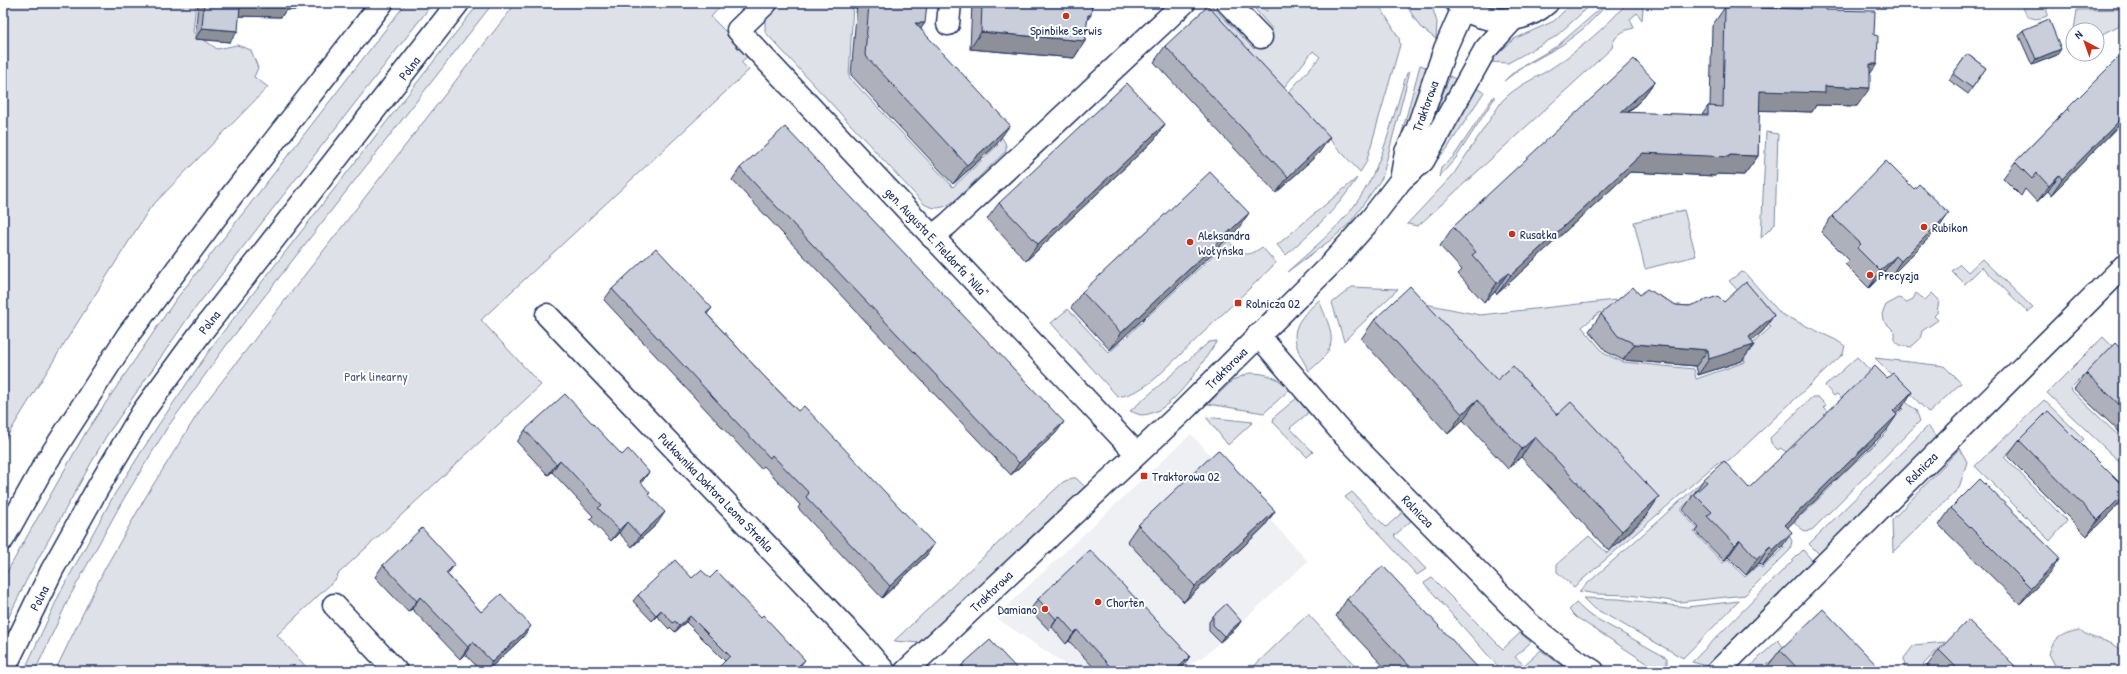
<svg xmlns="http://www.w3.org/2000/svg" width="2127" height="674" font-family="'Patrick Hand',sans-serif">
<style>
.built{fill:#eff0f4}
.green{fill:#dee1e7;stroke:#7c88a2}
.lines{fill:none;stroke-linecap:round;stroke-linejoin:round}
.minor-casing{stroke:#1b2f5e;stroke-width:25}
.tertiary-casing{stroke:#1b2f5e;stroke-width:25}
.minor{stroke:#fff;stroke-width:22}
.tertiary{stroke:#fff;stroke-width:22}
.wall{fill:#aeb1bb;stroke:#1b2f5e}
.shaded-wall{fill:#8d9099;stroke:#1b2f5e}
.building{fill:#caceda;stroke:#1b2f5e}
.poi-dot{fill:#c8321e;stroke:#fff;stroke-width:1.5}
.labels{text-anchor:middle;dominant-baseline:central;stroke-width:4;stroke-linejoin:round;paint-order:stroke}
.poi-label{font-size:13px;fill:#1b2f5e;stroke:#fff;text-anchor:start}
.street-label{font-size:13px;fill:#1b2f5e;stroke:#fff}
.park-label{font-size:13px;fill:#4c5c80;stroke:#fff}
</style>
<rect width="100%" height="100%" fill="#fff"/>
<filter id="ink" filterUnits="userSpaceOnUse"><feTurbulence type="fractalNoise" baseFrequency=".025" numOctaves="2"/><feDisplacementMap in="SourceGraphic" scale="8" xChannelSelector="R" yChannelSelector="G"/><feConvolveMatrix kernelMatrix="1 2 1 2 8 2 1 2 1" color-interpolation-filters="sRGB"/></filter>
<g filter="url(#ink)">
<!-- built -->
<path class="built" d="M 1191,434 L 1308,561 L 1207,654 L 1179,671 L 1075,671 L 995,617 Z"/>
<!-- green -->
<g class="green">
<path d="M 3,3 L 196,3 L 193,32 L 217,49 L 237,45 L 251,50 L 258,68 L 254,77 L 268,87 L 150,208 L 62,347 L 3,443 Z"/>
<path d="M 406,3 L 433,3 L 190,315 L 105,438 L 28,577 L 3,629 L 3,579 L 86,432 L 174,302 Z"/>
<path d="M 479,3 L 493,3 L 225,347 L 167,428 L 123,500 L 70,596 L 35,671 L 24,671 L 61,591 L 114,495 L 159,424 L 216,341 Z"/>
<path d="M 516,3 L 717,3 L 719,8 L 711,17 L 736,42 L 735,43 L 748,56 L 741,62 L 749,70 L 481,320 L 541,385 L 337,575 L 338,577 L 277,635 L 310,671 L 55,671 L 104,570 L 148,493 L 202,407 Z"/>
<path d="M 782,3 L 853,3 L 849,77 L 953,187 L 998,145 L 967,110 C 978,118 1010,136 1006,151 L 953,202 C 942,209 935,210 924,204 L 765,32 L 765,19 Z"/>
<path d="M 1201,3 L 1209,3 L 1254,49 L 1273,30 L 1255,9 L 1259,6 L 1267,11 L 1269,3 L 1378,3 L 1399,38 L 1400,45 L 1366,163 L 1360,172 L 1287,94 L 1320,57 L 1313,51 L 1282,90 Z"/>
<path d="M 1405,3 L 1431,3 L 1437,22 L 1436,39 L 1420,27 Z"/>
<path d="M 1572,3 L 1593,3 L 1555,37 L 1533,49 L 1508,63 L 1489,62 L 1514,39 L 1554,21 Z"/>
<path d="M 1607,3 L 1609,3 L 1583,29 L 1562,45 L 1521,68 L 1504,81 L 1516,70 L 1557,46 Z"/>
<path d="M 1627,3 L 1640,3 L 1643,9 L 1642,20 L 1637,13 L 1630,19 L 1634,28 C 1623,30 1613,36 1612,48 L 1418,226 L 1407,224 L 1453,175 L 1502,101 C 1516,86 1533,80 1550,69 C 1579,50 1605,28 1627,3 Z"/>
<path d="M 2022,3 L 2047,3 L 2047,16 C 2033,22 2025,18 2022,3 Z"/>
<path d="M 2124,9 L 2124,23 L 2104,33 L 2097,41 L 2097,30 L 2074,30 L 2077,10 Z"/>
<path d="M 1420,65 L 1429,68 L 1397,151 Z"/>
<path d="M 1410,71 L 1382,178 L 1350,223 L 1332,239 L 1287,272 C 1310,251 1335,231 1354,206 C 1383,168 1392,118 1407,73 Z"/>
<path d="M 1450,76 L 1457,80 L 1433,122 L 1432,120 Z"/>
<path d="M 1476,88 L 1484,92 L 1447,149 L 1435,162 Z"/>
<path d="M 1494,96 L 1494,99 L 1456,158 L 1439,177 L 1441,168 L 1454,156 Z"/>
<path d="M 1766,132 L 1778,134 L 1775,224 L 1761,238 Z"/>
<path d="M 1357,178 C 1337,210 1313,230 1286,255 L 1277,245 Z"/>
<path d="M 1684,210 L 1696,256 L 1645,269 L 1634,222 Z"/>
<path d="M 1228,241 C 1242,253 1245,260 1262,247 L 1276,263 L 1156,378 C 1144,388 1133,394 1118,397 L 1051,323 L 1068,309 L 1109,353 Z"/>
<path d="M 1982,259 L 2033,308 L 2028,312 L 1982,267 L 1965,284 L 1952,271 L 1960,264 L 1968,272 Z"/>
<path d="M 1741,272 L 1745,273 L 1781,314 L 1836,340 L 1845,346 L 1843,354 L 1729,461 L 1717,463 L 1574,587 L 1557,572 L 1557,564 L 1589,536 L 1607,553 L 1647,517 L 1558,419 L 1543,431 L 1401,299 L 1480,315 L 1615,300 L 1621,301 L 1603,316 L 1600,312 L 1582,327 L 1605,354 L 1623,362 L 1694,369 L 1696,379 L 1745,362 L 1742,353 L 1771,327 L 1744,294 L 1742,295 L 1729,281 Z"/>
<path d="M 1352,287 L 1398,289 L 1344,341 L 1332,303 Z"/>
<path d="M 1916,293 L 1925,300 L 1932,293 L 1939,300 L 1937,313 L 1934,316 L 1938,320 L 1922,331 L 1920,339 L 1911,347 L 1900,345 L 1894,340 L 1894,331 L 1883,320 L 1882,314 L 1886,305 L 1899,298 L 1907,302 L 1913,299 Z"/>
<path d="M 1319,300 C 1332,334 1342,345 1309,371 C 1289,337 1289,327 1319,300 Z"/>
<path d="M 2103,337 L 2124,358 L 2104,355 L 2070,389 L 2124,441 L 2124,466 L 2047,393 Z"/>
<path d="M 1217,341 C 1201,364 1173,414 1142,415 C 1138,415 1134,412 1130,411 L 1209,342 Z"/>
<path d="M 1857,357 L 1888,388 L 1916,410 L 1920,421 L 1813,529 L 1806,532 L 1799,527 L 1791,518 L 1798,511 L 1802,515 L 1833,485 L 1829,481 L 1855,457 L 1859,460 L 1888,431 L 1884,427 L 1903,409 L 1881,387 L 1843,400 L 1837,394 L 1834,396 L 1825,386 Z"/>
<path d="M 1875,358 L 1944,366 L 1961,383 L 1929,413 Z"/>
<path d="M 1249,373 C 1267,373 1277,377 1290,389 L 1264,413 L 1208,404 L 1233,380 Z"/>
<path d="M 1298,397 L 1309,407 L 1307,414 L 1290,428 L 1313,452 L 1307,457 L 1273,422 L 1274,417 Z"/>
<path d="M 1812,397 L 1818,397 L 1826,405 L 1824,407 L 1830,413 L 1788,453 L 1780,448 L 1778,450 L 1771,443 L 1770,438 Z"/>
<path d="M 2044,400 L 2084,439 L 2068,452 L 2038,422 L 2004,457 L 2067,521 L 2050,541 L 1975,466 Z"/>
<path d="M 1206,417 L 1253,422 L 1228,445 Z"/>
<path d="M 1928,426 L 1937,436 L 1819,554 L 1809,544 Z"/>
<path d="M 1960,448 L 1967,462 L 1959,488 L 1893,552 L 1892,520 Z"/>
<path d="M 1715,470 L 1691,496 L 1693,498 L 1680,510 L 1698,529 L 1694,532 L 1723,563 L 1728,559 L 1745,577 L 1758,565 L 1762,568 L 1784,548 L 1755,518 L 1788,533 L 1792,541 L 1790,550 L 1745,595 L 1680,602 L 1629,595 L 1596,594 L 1579,591 Z"/>
<path d="M 1072,478 L 1076,478 L 1085,487 L 920,643 L 894,641 L 1063,482 Z"/>
<path d="M 1352,492 L 1386,527 L 1404,511 L 1412,520 L 1394,536 L 1426,569 L 1417,575 L 1345,497 Z"/>
<path d="M 1803,550 L 1812,560 L 1707,666 L 1692,662 Z"/>
<path d="M 1432,578 L 1503,649 L 1520,633 L 1531,642 L 1515,657 L 1524,665 L 1541,650 L 1569,671 L 1502,671 L 1424,583 Z"/>
<path d="M 1583,598 L 1619,599 L 1687,607 L 1739,601 L 1683,658 L 1592,607 Z"/>
<path d="M 1576,603 L 1588,614 L 1667,658 L 1667,665 L 1659,671 L 1576,617 L 1569,610 Z"/>
<path d="M 1308,614 L 1361,671 L 1249,671 Z"/>
<path d="M 2080,630 C 2095,643 2108,636 2124,653 L 2124,671 L 2058,671 L 2049,654 C 2053,637 2064,633 2080,630 Z"/>
<path d="M 1778,640 L 1784,648 L 1765,667 L 1768,671 L 1745,671 Z"/>
<path d="M 1945,642 L 1923,665 L 1929,671 L 1905,671 L 1904,658 L 1914,645 Z"/>
</g>
<g class="lines">
<defs>
<g id="minor">
<path d="M 766,3 L 738,30 L 1137,454"/>
<path d="M 1228,3 L 1261,37"/>
<path d="M 948,24 L 950,3"/>
<path d="M 932,237 L 948,224 L 1184,3"/>
<path d="M 547,315 L 856,639 L 884,671"/>
<path d="M 1258,335 L 1344,435 L 1528,623 L 1571,657 L 1593,671"/>
<path d="M 334,605 L 396,671"/>
<path d="M 1718,671 L 2124,266"/>
</g>
<g id="tertiary">
<path d="M 1457,3 C 1481,25 1523,25 1547,3"/>
<path d="M 1401,180 L 1423,161 L 1485,50 L 1514,18"/>
<path d="M 3,539 L 42,469 L 128,335 L 233,194 L 382,3"/>
<path d="M 3,671 L 52,570 L 96,491 L 142,413 L 199,335 L 458,3"/>
<path d="M 906,671 L 1182,412 L 1331,264 L 1371,219 L 1401,180 L 1406,152 L 1417,130 L 1445,49 L 1463,8"/>
</g>
</defs>
<!-- minor casing -->
<use href="#minor" class="minor-casing"/>
<!-- tertiary casing -->
<use href="#tertiary" class="tertiary-casing"/>
<!-- minor -->
<use href="#minor" class="minor"/>
<!-- tertiary -->
<use href="#tertiary" class="tertiary"/>
</g>
<!-- wall -->
<g class="wall">
<path d="M 198,3 L 302,3 L 297,10 L 286,10 L 281,17 L 239,16 L 230,42 L 195,39 Z"/>
<path d="M 857,3 L 927,3 L 921,29 L 996,145 L 953,184 L 851,75 Z"/>
<path d="M 972,3 L 1092,3 L 1087,20 L 1085,41 L 1074,58 L 970,49 Z"/>
<path d="M 1802,6 L 1826,10 L 1870,74 L 1857,106 L 1816,105 L 1812,112 L 1759,110 L 1758,156 L 1744,175 L 1717,174 L 1715,176 L 1630,172 L 1497,294 L 1495,292 L 1484,302 L 1458,274 L 1462,270 L 1440,246 L 1453,227 L 1655,81 L 1641,100 L 1628,113 L 1702,115 L 1708,106 L 1710,106 L 1712,26 L 1725,7 L 1800,9 Z"/>
<path d="M 2023,30 L 2057,55 L 2032,65 L 2019,36 Z"/>
<path d="M 1165,46 L 1319,153 L 1276,193 L 1154,62 Z"/>
<path d="M 2124,52 L 2124,120 L 2051,195 L 2048,191 L 2037,202 L 2025,189 L 2021,196 L 2003,178 L 2015,162 Z"/>
<path d="M 1967,54 L 1986,68 L 1968,94 L 1949,80 Z"/>
<path d="M 1165,124 L 1154,140 L 1026,261 L 987,219 L 999,203 Z"/>
<path d="M 740,168 L 1056,433 L 1011,475 L 732,180 Z"/>
<path d="M 1914,189 L 1949,213 L 1938,229 L 1890,277 L 1884,272 L 1869,288 L 1845,264 L 1849,260 L 1821,232 L 1832,216 Z"/>
<path d="M 1238,229 L 1110,350 L 1071,308 L 1082,292 Z"/>
<path d="M 612,289 L 712,308 L 707,314 L 761,373 L 798,411 L 934,544 L 926,556 L 882,598 L 798,508 L 800,505 L 764,466 L 761,469 L 604,300 Z"/>
<path d="M 1640,295 L 1676,305 L 1689,306 L 1724,302 L 1774,315 L 1763,331 L 1751,341 L 1754,345 L 1742,361 L 1698,375 L 1696,366 L 1623,360 L 1607,352 L 1589,331 L 1601,314 Z"/>
<path d="M 1375,319 L 1497,380 L 1557,415 L 1659,497 L 1645,517 L 1609,551 L 1521,457 L 1508,469 L 1463,420 L 1448,434 L 1361,339 Z"/>
<path d="M 2124,352 L 2124,436 L 2074,389 L 2086,373 Z"/>
<path d="M 1887,378 L 1912,392 L 1901,409 L 1895,414 L 1886,431 L 1788,527 L 1781,548 L 1762,566 L 1759,563 L 1746,575 L 1728,557 L 1724,561 L 1696,532 L 1699,528 L 1683,510 L 1704,479 L 1749,488 Z"/>
<path d="M 525,430 L 649,472 L 641,483 L 649,495 L 657,524 L 632,547 L 619,533 L 611,541 L 590,519 L 593,516 L 552,472 L 548,475 L 517,442 Z"/>
<path d="M 2019,440 L 2124,487 L 2124,496 L 2116,507 L 2087,536 L 2007,456 Z"/>
<path d="M 1951,508 L 2049,574 L 2020,604 L 1939,525 Z"/>
<path d="M 1275,511 L 1264,527 L 1184,602 L 1127,541 L 1138,525 Z"/>
<path d="M 383,565 L 448,575 L 481,612 L 523,637 L 487,671 L 481,671 L 465,654 L 460,659 L 412,609 L 408,612 L 375,577 Z"/>
<path d="M 692,578 L 710,578 L 800,666 L 725,661 L 686,622 L 675,632 L 670,627 L 669,629 L 657,616 L 652,621 L 633,601 L 638,595 Z"/>
<path d="M 1038,599 L 1183,667 L 1179,671 L 1097,671 L 1069,641 L 1066,644 L 1052,627 L 1049,630 L 1030,610 Z"/>
<path d="M 1347,599 L 1481,671 L 1388,671 L 1336,616 Z"/>
<path d="M 1213,616 L 1241,621 L 1237,627 L 1220,642 L 1209,631 L 1209,622 Z"/>
<path d="M 1780,650 L 1882,671 L 1773,671 L 1768,666 Z"/>
<path d="M 1939,650 L 2020,671 L 1933,671 L 1927,666 Z"/>
<path d="M 962,665 L 1019,671 L 959,671 Z"/>
</g>
<!-- shaded-wall -->
<g class="shaded-wall">
<path d="M 286,3 L 302,3 L 297,10 L 286,10 L 281,17 L 232,16 L 240,6 Z"/>
<path d="M 1088,15 L 1091,15 L 1080,31 Z"/>
<path d="M 915,23 L 925,23 L 911,43 Z"/>
<path d="M 202,28 L 238,31 L 230,42 L 195,39 Z"/>
<path d="M 981,32 L 1085,41 L 1074,58 L 970,49 Z"/>
<path d="M 2061,49 L 2057,55 L 2032,65 L 2036,59 Z"/>
<path d="M 1870,64 L 1877,64 L 1864,83 Z"/>
<path d="M 1655,81 L 1641,100 L 1607,131 L 1621,112 Z"/>
<path d="M 1825,86 L 1870,88 L 1857,106 L 1816,105 L 1812,112 L 1746,110 L 1760,91 Z"/>
<path d="M 2124,116 L 2124,120 L 2051,195 L 2062,179 Z"/>
<path d="M 1165,124 L 1154,140 L 1026,261 L 1038,244 Z"/>
<path d="M 1010,125 L 996,145 L 953,184 L 967,165 Z"/>
<path d="M 1330,137 L 1319,153 L 1276,193 L 1288,177 Z"/>
<path d="M 1643,153 L 1758,156 L 1744,175 L 1717,174 L 1715,176 L 1630,172 L 1497,294 L 1511,275 Z"/>
<path d="M 2059,175 L 2048,191 L 2037,202 L 2049,186 Z"/>
<path d="M 1249,213 L 1238,229 L 1110,350 L 1121,333 Z"/>
<path d="M 1949,213 L 1938,229 L 1890,277 L 1901,261 Z"/>
<path d="M 1896,256 L 1884,272 L 1869,288 L 1880,271 Z"/>
<path d="M 1508,273 L 1495,292 L 1484,302 L 1497,283 Z"/>
<path d="M 1774,315 L 1763,331 L 1744,348 L 1754,345 L 1742,361 L 1698,375 L 1709,359 L 1749,337 Z"/>
<path d="M 1635,344 L 1708,350 L 1696,366 L 1623,360 Z"/>
<path d="M 1912,392 L 1901,409 L 1881,427 L 1893,411 Z"/>
<path d="M 1477,400 L 1463,420 L 1448,434 L 1462,414 Z"/>
<path d="M 1897,415 L 1886,431 L 1774,541 L 1785,525 Z"/>
<path d="M 1064,422 L 1056,433 L 1011,475 L 1019,463 Z"/>
<path d="M 1535,437 L 1521,457 L 1508,469 L 1522,449 Z"/>
<path d="M 560,460 L 552,472 L 548,475 L 556,464 Z"/>
<path d="M 649,472 L 641,483 L 640,481 Z"/>
<path d="M 2124,494 L 2124,496 L 2116,507 L 2087,536 L 2098,520 Z"/>
<path d="M 1659,497 L 1645,517 L 1609,551 L 1622,531 Z"/>
<path d="M 1275,511 L 1264,527 L 1184,602 L 1195,586 Z"/>
<path d="M 665,512 L 657,524 L 632,547 L 640,536 Z"/>
<path d="M 627,522 L 619,533 L 611,541 L 619,530 Z"/>
<path d="M 1792,532 L 1781,548 L 1762,566 L 1773,550 Z"/>
<path d="M 1740,540 L 1728,557 L 1724,561 L 1735,545 Z"/>
<path d="M 934,544 L 926,556 L 882,598 L 890,586 Z"/>
<path d="M 1770,546 L 1759,563 L 1746,575 L 1757,559 Z"/>
<path d="M 2060,558 L 2049,574 L 2020,604 L 2031,588 Z"/>
<path d="M 455,564 L 447,575 L 446,573 Z"/>
<path d="M 420,597 L 412,609 L 408,612 L 417,601 Z"/>
<path d="M 661,610 L 657,616 L 652,621 L 656,615 Z"/>
<path d="M 690,616 L 686,622 L 675,632 L 679,626 Z"/>
<path d="M 1059,616 L 1052,627 L 1049,630 L 1056,619 Z"/>
<path d="M 1241,621 L 1237,627 L 1220,642 L 1224,636 Z"/>
<path d="M 531,626 L 523,637 L 487,671 L 486,671 L 492,662 Z"/>
<path d="M 1077,630 L 1069,641 L 1066,644 L 1074,633 Z"/>
<path d="M 473,642 L 465,654 L 460,659 L 468,647 Z"/>
<path d="M 1190,656 L 1183,667 L 1179,671 L 1175,671 Z"/>
<path d="M 805,660 L 800,666 L 795,671 L 793,671 Z"/>
</g>
<!-- building -->
<g class="building">
<path d="M 204,3 L 288,3 L 288,7 L 240,6 L 238,31 L 202,28 Z"/>
<path d="M 869,3 L 927,3 L 925,23 L 915,23 L 1010,125 L 967,165 L 865,55 Z"/>
<path d="M 982,3 L 1092,3 L 1091,15 L 1088,15 L 1085,41 L 981,32 Z"/>
<path d="M 1208,6 L 1330,137 L 1288,177 L 1165,46 Z"/>
<path d="M 1802,6 L 1826,7 L 1826,10 L 1875,11 L 1874,35 L 1878,36 L 1877,64 L 1870,64 L 1870,88 L 1825,86 L 1825,93 L 1760,91 L 1758,156 L 1729,155 L 1729,157 L 1643,153 L 1511,275 L 1508,273 L 1497,283 L 1472,255 L 1476,252 L 1453,227 L 1634,59 L 1655,81 L 1621,112 L 1708,115 L 1708,106 L 1723,107 L 1725,7 L 1802,9 Z"/>
<path d="M 2049,19 L 2061,49 L 2036,59 L 2023,30 Z"/>
<path d="M 2124,52 L 2124,116 L 2062,179 L 2059,175 L 2049,186 L 2037,173 L 2032,179 L 2015,162 L 2067,109 L 2070,112 L 2068,108 Z"/>
<path d="M 1967,54 L 1986,68 L 1972,88 L 1953,74 Z"/>
<path d="M 1127,83 L 1165,124 L 1038,244 L 999,203 Z"/>
<path d="M 785,127 L 1064,422 L 1019,463 L 740,168 Z"/>
<path d="M 1886,161 L 1914,189 L 1919,184 L 1949,213 L 1901,261 L 1896,256 L 1880,271 L 1857,248 L 1861,244 L 1832,216 Z"/>
<path d="M 1210,172 L 1249,213 L 1121,333 L 1082,292 Z"/>
<path d="M 656,248 L 712,308 L 706,313 L 761,373 L 798,411 L 804,406 L 934,544 L 890,586 L 806,497 L 809,493 L 772,455 L 770,458 L 612,289 Z"/>
<path d="M 1746,282 L 1774,315 L 1749,337 L 1754,345 L 1709,359 L 1708,350 L 1635,344 L 1618,336 L 1601,314 L 1633,287 L 1640,295 L 1647,289 L 1676,305 L 1689,306 L 1718,296 L 1724,302 Z"/>
<path d="M 1410,286 L 1497,380 L 1513,366 L 1557,415 L 1571,402 L 1659,497 L 1622,531 L 1535,437 L 1522,449 L 1477,400 L 1462,414 L 1375,319 Z"/>
<path d="M 2115,343 L 2124,352 L 2124,409 L 2086,373 Z"/>
<path d="M 1875,366 L 1887,378 L 1893,373 L 1912,392 L 1893,411 L 1897,415 L 1785,525 L 1792,532 L 1773,550 L 1770,546 L 1757,559 L 1740,540 L 1735,545 L 1707,516 L 1712,512 L 1694,494 L 1707,482 L 1704,479 L 1724,461 L 1749,488 Z"/>
<path d="M 565,394 L 622,455 L 628,449 L 649,472 L 640,481 L 650,493 L 648,494 L 665,512 L 640,536 L 627,522 L 619,530 L 598,508 L 602,505 L 560,460 L 556,464 L 525,430 Z"/>
<path d="M 2048,411 L 2124,487 L 2124,494 L 2098,520 L 2019,440 Z"/>
<path d="M 1218,450 L 1275,511 L 1195,586 L 1138,525 Z"/>
<path d="M 1980,479 L 2060,558 L 2031,588 L 1951,508 Z"/>
<path d="M 422,528 L 455,564 L 446,573 L 481,612 L 501,594 L 531,626 L 492,662 L 473,642 L 468,647 L 420,597 L 417,601 L 383,565 Z"/>
<path d="M 1090,550 L 1190,656 L 1175,671 L 1114,671 L 1077,630 L 1074,633 L 1059,616 L 1056,619 L 1038,599 Z"/>
<path d="M 675,560 L 692,578 L 701,570 L 710,578 L 717,571 L 761,617 L 763,615 L 805,660 L 793,671 L 715,671 L 730,656 L 690,616 L 679,626 L 675,621 L 673,623 L 661,610 L 656,615 L 638,595 Z"/>
<path d="M 1383,566 L 1481,671 L 1414,671 L 1347,599 Z"/>
<path d="M 1226,604 L 1241,621 L 1224,636 L 1213,625 L 1213,616 Z"/>
<path d="M 1823,609 L 1882,671 L 1800,671 L 1780,650 Z"/>
<path d="M 1968,620 L 2020,671 L 1960,671 L 1939,650 Z"/>
<path d="M 990,640 L 1019,671 L 968,671 L 962,665 Z"/>
<path d="M 552,666 L 557,671 L 547,671 Z"/>
</g>
</g>
<!-- markers -->
<g class="poi-dot">
<circle cx="1066" cy="16" r="4"/>
<circle cx="1924" cy="227" r="4"/>
<circle cx="1512" cy="234" r="4"/>
<circle cx="1190" cy="242" r="4"/>
<circle cx="1870" cy="275" r="4"/>
<rect x="1234" y="299" width="8" height="8" rx="2"/>
<rect x="1140" y="472" width="8" height="8" rx="2"/>
<circle cx="1098" cy="602" r="4"/>
<circle cx="1045" cy="609" r="4"/>
</g>
<g class="labels">
<!-- poi labels -->
<g class="poi-label">
<text x="1066" y="30" text-anchor="middle">Spinbike Serwis</text>
<text x="1932" y="227">Rubikon</text>
<text x="1520" y="234">Rusałka</text>
<text x="1198" y="235">Aleksandra<tspan x="1198" dy="15">Wołyńska</tspan></text>
<text x="1878" y="275">Precyzja</text>
<text x="1246" y="303">Rolnicza 02</text>
<text x="1152" y="476">Traktorowa 02</text>
<text x="1106" y="602">Chorten</text>
<text x="1037" y="609" text-anchor="end">Damiano</text>
</g>
<!-- street labels -->
<g class="street-label">
<text transform="translate(409 68) rotate(-53)">Polna</text>
<text transform="translate(1425 106) rotate(-70)">Traktorowa</text>
<text transform="translate(937 242) rotate(47)">gen. Augusta E. Fieldorfa "Nila"</text>
<text transform="translate(209 322) rotate(-52)">Polna</text>
<text transform="translate(1226 368) rotate(-45)">Traktorowa</text>
<text transform="translate(1921 468) rotate(-45)">Rolnicza</text>
<text transform="translate(716 492) rotate(46)">Pułkownika Doktora Leona Strehla</text>
<text transform="translate(1418 511) rotate(46)">Rolnicza</text>
<text transform="translate(991 591) rotate(-44)">Traktorowa</text>
<text transform="translate(39 598) rotate(-63)">Polna</text>
</g>
<!-- park labels -->
<g class="park-label">
<text x="376" y="376">Park linearny</text>
</g>
</g>
<!-- margin -->
<rect width="2127" height="674" fill="none" stroke="#fff" stroke-width="16"/>
<rect x="8" y="8" width="2111" height="658" fill="none" stroke="#1b2f5e" stroke-width="1.5" filter="url(#ink)"/>
<!-- north arrow -->
<g transform="translate(2085 42) rotate(319)"><circle r="19" fill="#ffffff" stroke="#a4acbf"/>
<path d="M0-3L7 15L0 10L-7 15Z" fill="#c8321e"/>
<text y="-6" font-size="11" font-weight="bold" text-anchor="middle" fill="#1b2f5e">N</text>
</g>
</svg>
